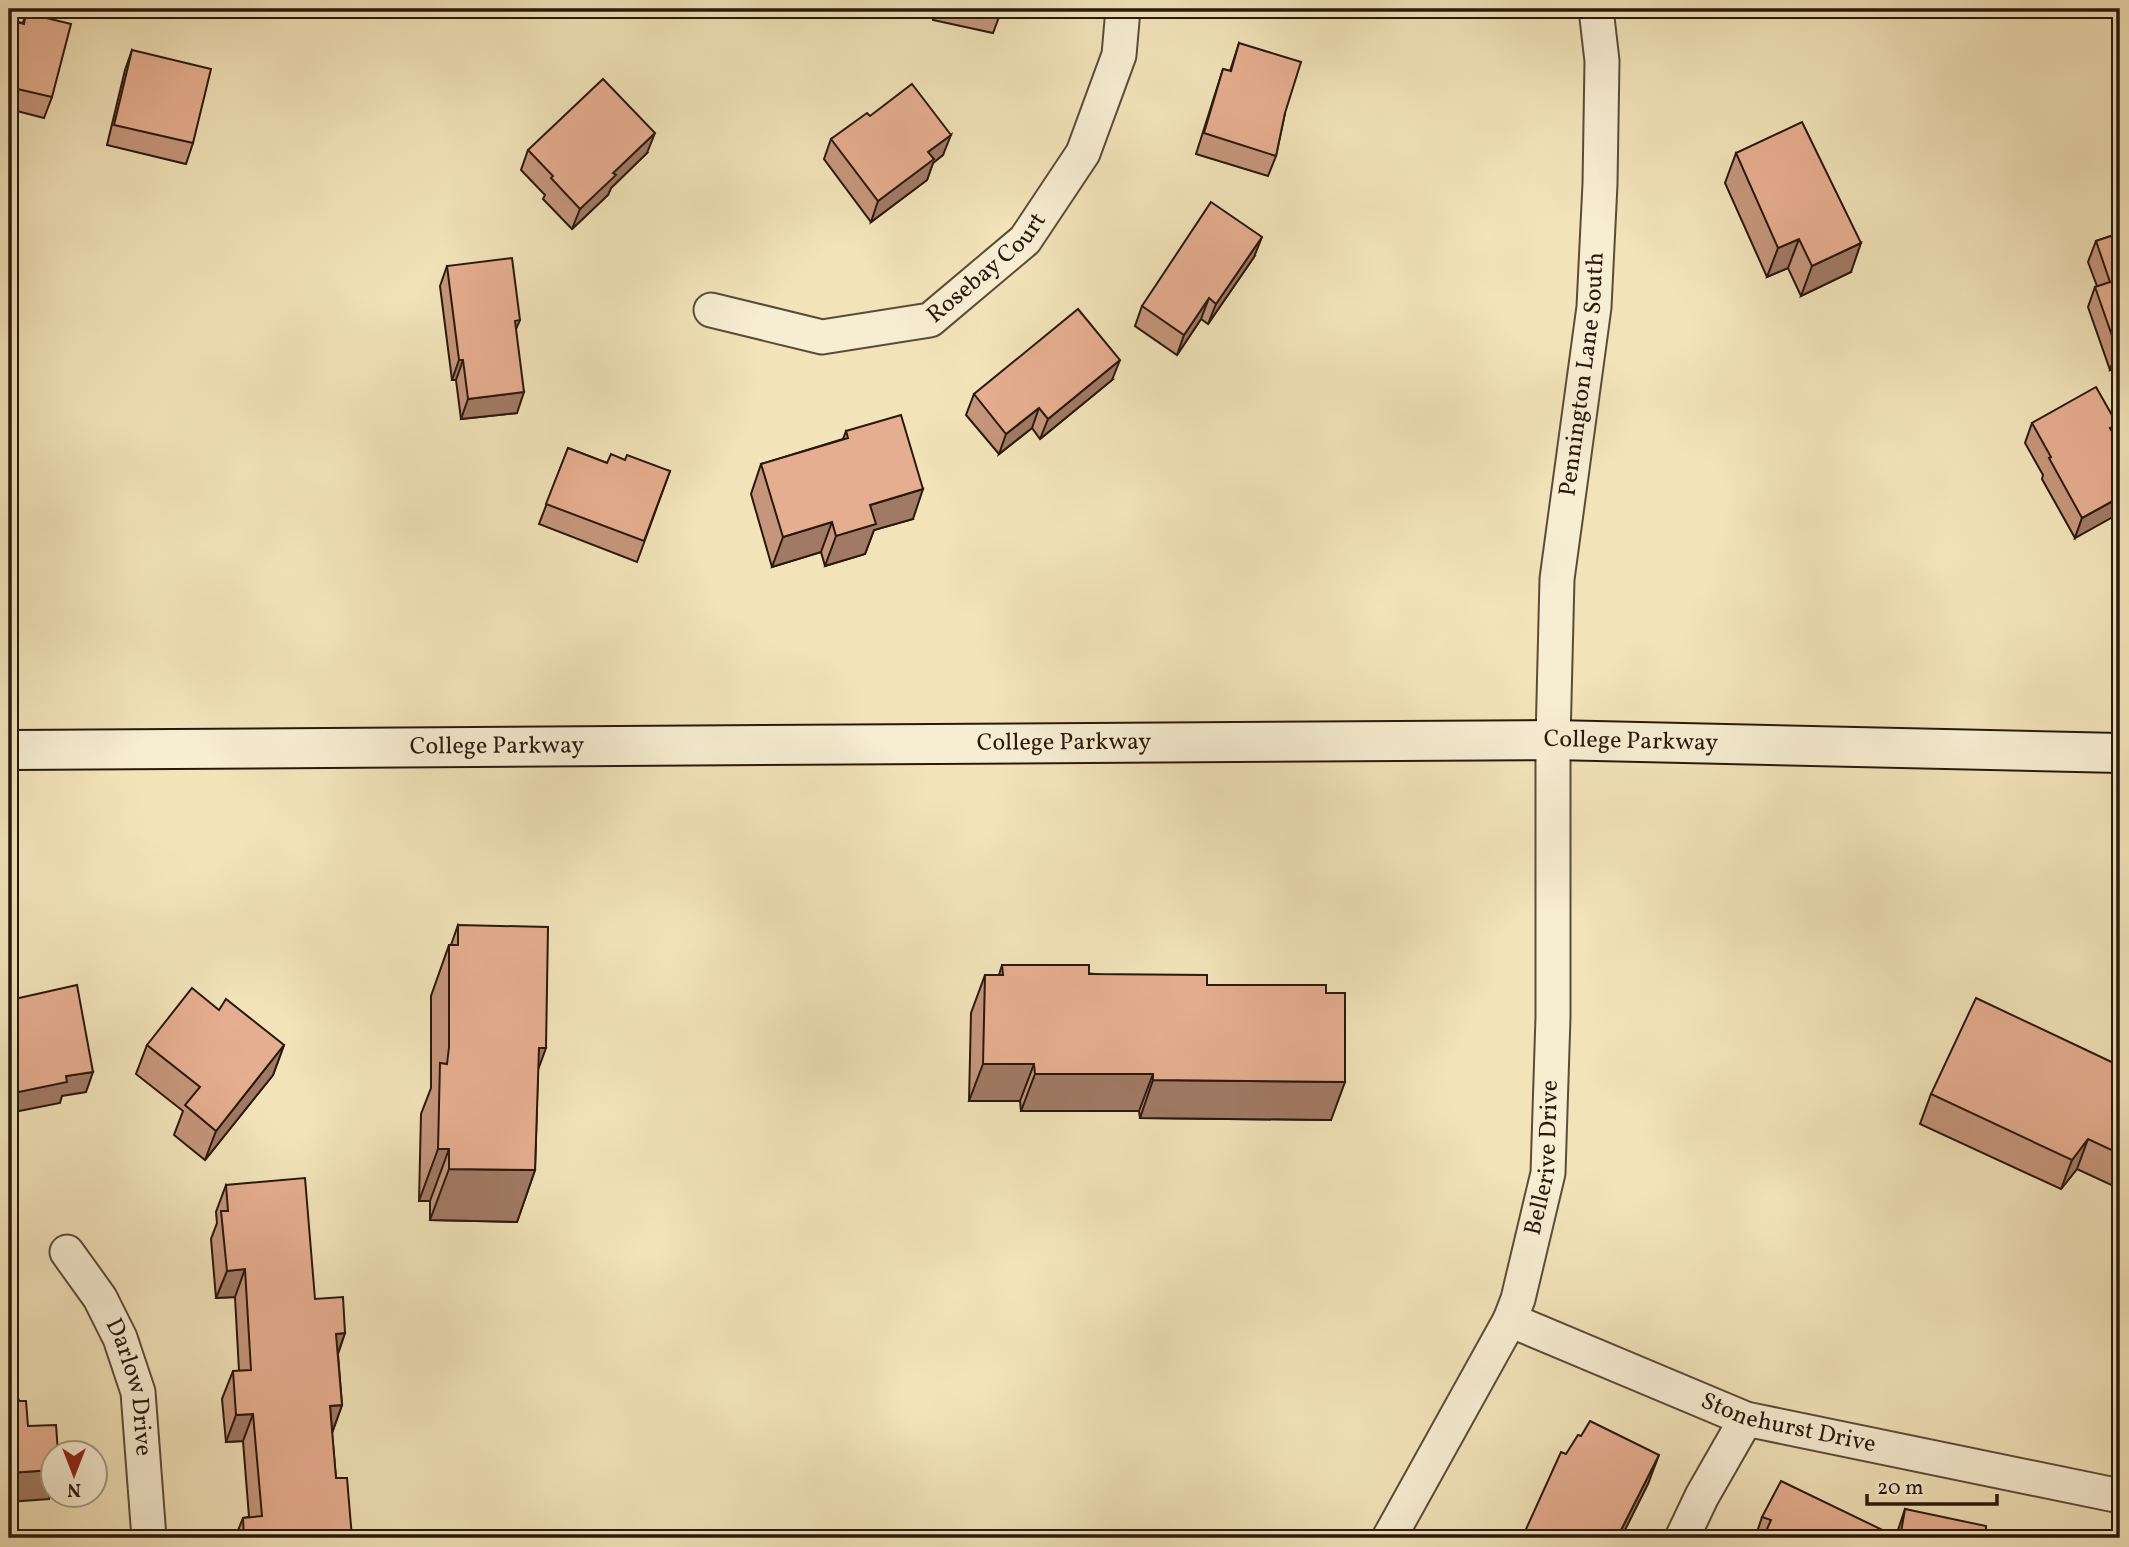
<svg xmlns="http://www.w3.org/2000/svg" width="2129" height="1547" font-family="Vollkorn,serif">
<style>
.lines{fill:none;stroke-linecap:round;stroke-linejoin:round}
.minor-casing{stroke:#5b4c38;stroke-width:37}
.secondary-casing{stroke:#29190d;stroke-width:42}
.minor{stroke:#f7edd2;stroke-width:33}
.secondary{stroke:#f7edd2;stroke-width:38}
.wall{fill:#c6967c;stroke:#29190d;stroke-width:2}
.shaded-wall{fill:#a17a65;stroke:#29190d;stroke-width:2}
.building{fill:#e6ae90;stroke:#29190d;stroke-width:2}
.labels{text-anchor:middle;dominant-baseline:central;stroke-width:5;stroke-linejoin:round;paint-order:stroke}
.street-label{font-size:24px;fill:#29190d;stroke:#f7edd2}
</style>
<rect width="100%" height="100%" fill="#f2e3b9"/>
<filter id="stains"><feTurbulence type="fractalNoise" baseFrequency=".00286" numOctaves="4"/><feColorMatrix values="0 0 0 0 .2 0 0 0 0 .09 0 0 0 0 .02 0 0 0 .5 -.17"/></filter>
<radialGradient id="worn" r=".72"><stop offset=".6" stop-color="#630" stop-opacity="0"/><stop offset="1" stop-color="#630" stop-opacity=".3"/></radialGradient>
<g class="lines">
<defs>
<g id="minor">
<path id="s1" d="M 711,310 L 822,337 L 930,320 L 1025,240 L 1083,153 L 1119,55 L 1123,9"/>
<path id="s2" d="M 67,1252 L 100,1298 L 120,1338 L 138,1392 L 149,1538"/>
<path id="s3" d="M 1510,1320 L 1746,1419 L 2120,1496"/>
<path id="s4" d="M 1389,1538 L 1510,1320 L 1518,1299 L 1548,1173 L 1553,1017 L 1553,740 L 1557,579 L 1594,307 L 1600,184 L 1602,61 L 1596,9"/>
<path d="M 1682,1538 L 1702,1496 L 1746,1419"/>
</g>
<g id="secondary">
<path id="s5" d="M 9,750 L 1553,740 L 2120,753"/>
</g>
</defs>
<!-- minor casing -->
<use href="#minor" class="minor-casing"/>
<!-- secondary casing -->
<use href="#secondary" class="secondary-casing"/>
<!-- minor -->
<use href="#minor" class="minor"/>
<!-- secondary -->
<use href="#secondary" class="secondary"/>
</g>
<!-- wall -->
<g class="wall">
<path d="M 935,9 L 1002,9 L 993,33 L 933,20 Z"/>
<path d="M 26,13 L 52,97 L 44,118 L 9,109 L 9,20 L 23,23 Z"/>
<path d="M 1239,43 L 1285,113 L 1276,156 L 1268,176 L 1196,154 L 1223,69 L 1230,71 Z"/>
<path d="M 132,50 L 193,143 L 186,164 L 107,145 L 125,70 Z"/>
<path d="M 870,116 L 943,155 L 933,163 L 927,180 L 871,222 L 824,159 L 831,139 Z"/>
<path d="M 528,150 L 647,153 L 611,188 L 608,195 L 572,229 L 543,199 L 545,195 L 521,170 Z"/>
<path d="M 1736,153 L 1851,272 L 1801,296 L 1788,268 L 1767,277 L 1725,183 Z"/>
<path d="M 2120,233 L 2120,366 L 2110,370 L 2088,307 L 2095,287 L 2097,286 L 2088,262 L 2096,241 Z"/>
<path d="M 1254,257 L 1208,324 L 1201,319 L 1177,355 L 1135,326 L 1142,306 Z"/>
<path d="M 447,266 L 520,320 L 516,329 L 517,413 L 461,419 L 456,380 L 452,380 L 440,286 Z"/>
<path d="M 1112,380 L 1040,439 L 1032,428 L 999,454 L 966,415 L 974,394 Z"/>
<path d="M 2032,423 L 2117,424 L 2075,538 L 2042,479 L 2043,475 L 2025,443 Z"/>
<path d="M 846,431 L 913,519 L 874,530 L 865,554 L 825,566 L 821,552 L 772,567 L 751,494 L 761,464 L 843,439 Z"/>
<path d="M 568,448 L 607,463 L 625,460 L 670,471 L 637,562 L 539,524 Z"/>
<path d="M 458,925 L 538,1070 L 535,1170 L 517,1222 L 430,1220 L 430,1201 L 419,1201 L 421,1114 L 431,1088 L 431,996 L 449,945 L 451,945 Z"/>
<path d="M 1002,965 L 1207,985 L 1326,993 L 1331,1120 L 1140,1118 L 1139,1111 L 1021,1111 L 1020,1101 L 969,1101 L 971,1013 L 985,975 L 999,975 Z"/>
<path d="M 147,1045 L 284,1045 L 273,1075 L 205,1160 L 174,1135 L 183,1111 L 136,1074 Z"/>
<path d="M 2120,1066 L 2120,1189 L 2077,1169 L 2061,1189 L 1920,1124 L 1931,1094 Z"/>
<path d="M 226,1185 L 315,1299 L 345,1333 L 338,1354 L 342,1405 L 332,1433 L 336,1478 L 352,1538 L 235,1538 L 243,1518 L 249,1517 L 243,1441 L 226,1442 L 222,1399 L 233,1371 L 239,1371 L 235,1297 L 216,1298 L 211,1239 L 217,1223 L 216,1212 Z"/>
<path d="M 1905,1509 L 1986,1531 L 2020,1538 L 1755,1538 L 1762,1517 L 1896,1536 Z"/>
</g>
<!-- shaded-wall -->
<g class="shaded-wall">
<path d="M 655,133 L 647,153 L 611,188 L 608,195 L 572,229 L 580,209 L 613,173 Z"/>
<path d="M 951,135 L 943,155 L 933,163 L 927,180 L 871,222 L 878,201 L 928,152 Z"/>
<path d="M 1262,237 L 1254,257 L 1208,324 L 1216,304 Z"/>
<path d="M 1799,239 L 1788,268 L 1767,277 L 1778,248 Z"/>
<path d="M 1861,243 L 1851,272 L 1801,296 L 1812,266 Z"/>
<path d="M 1209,298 L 1201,319 L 1177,355 L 1184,335 Z"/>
<path d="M 2120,348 L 2120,366 L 2110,370 L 2117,350 Z"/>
<path d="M 459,360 L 463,360 L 456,380 L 452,380 Z"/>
<path d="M 1120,360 L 1112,380 L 1040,439 L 1048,419 Z"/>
<path d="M 524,392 L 517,413 L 461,419 L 468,399 Z"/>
<path d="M 1039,408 L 1032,428 L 999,454 L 1006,434 Z"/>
<path d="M 2117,424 L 2110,444 L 2110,428 Z"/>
<path d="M 923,489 L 913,519 L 874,530 L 865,554 L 825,566 L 836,536 L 870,505 Z"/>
<path d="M 2120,497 L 2120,513 L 2075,538 L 2082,518 Z"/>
<path d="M 832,522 L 821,552 L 772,567 L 783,537 Z"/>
<path d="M 284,1045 L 273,1075 L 205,1160 L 216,1131 Z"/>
<path d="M 539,1048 L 546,1048 L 527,1100 Z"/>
<path d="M 983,1064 L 1034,1064 L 1020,1101 L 969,1101 Z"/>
<path d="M 93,1072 L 86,1092 L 62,1096 L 60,1103 L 9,1113 L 9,1094 L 66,1076 Z"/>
<path d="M 1035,1074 L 1153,1074 L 1139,1111 L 1021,1111 Z"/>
<path d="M 1153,1080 L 1345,1082 L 1331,1120 L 1140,1118 Z"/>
<path d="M 2088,1139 L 2077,1169 L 2061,1189 L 2072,1160 Z"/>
<path d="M 438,1149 L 449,1149 L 430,1201 L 419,1201 Z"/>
<path d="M 449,1169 L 535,1170 L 517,1222 L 430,1220 Z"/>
<path d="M 245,1269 L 235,1297 L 216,1298 L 227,1271 Z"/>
<path d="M 345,1333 L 335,1361 L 336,1334 Z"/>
<path d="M 342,1405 L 332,1433 L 330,1406 Z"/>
<path d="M 253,1414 L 243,1441 L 226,1442 L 236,1415 Z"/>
<path d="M 1659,1455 L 1648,1484 L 1621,1538 L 1617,1538 Z"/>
<path d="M 52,1470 L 52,1488 L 49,1499 L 9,1502 L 9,1473 Z"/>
</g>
<!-- building -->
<g class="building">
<path d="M 981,9 L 1002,9 L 1001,13 Z"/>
<path d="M 26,13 L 71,24 L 52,97 L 9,87 L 9,88 L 9,20 L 24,24 Z"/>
<path d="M 1239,43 L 1301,62 L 1285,113 L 1276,156 L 1204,133 L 1223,69 L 1231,71 Z"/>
<path d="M 132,50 L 211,69 L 193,143 L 114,125 Z"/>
<path d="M 603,79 L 655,133 L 613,173 L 616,175 L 580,209 L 551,178 L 553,176 L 528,150 Z"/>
<path d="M 912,84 L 951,135 L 928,152 L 934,159 L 878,201 L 831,139 L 867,113 L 870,116 Z"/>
<path d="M 1802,122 L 1861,243 L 1812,266 L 1799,239 L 1778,248 L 1736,153 Z"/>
<path d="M 1211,202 L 1262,237 L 1216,304 L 1209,298 L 1184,335 L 1142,306 Z"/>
<path d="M 2120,233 L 2120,348 L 2117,350 L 2095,287 L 2110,282 L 2096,241 Z"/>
<path d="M 512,258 L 520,320 L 515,321 L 524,392 L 468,399 L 463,360 L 459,360 L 447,266 Z"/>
<path d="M 1078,309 L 1120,360 L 1048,419 L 1039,408 L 1006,434 L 974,394 Z"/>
<path d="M 2096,387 L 2117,424 L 2110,428 L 2120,445 L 2120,497 L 2082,518 L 2049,458 L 2051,457 L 2032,423 Z"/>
<path d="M 901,415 L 923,489 L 870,505 L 876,524 L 836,536 L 832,522 L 783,537 L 761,464 L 848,438 L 846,431 Z"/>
<path d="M 568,448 L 607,463 L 611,454 L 625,460 L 627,455 L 670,471 L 644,541 L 546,504 Z"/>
<path d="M 458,925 L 548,927 L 546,1048 L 539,1048 L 535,1170 L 449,1169 L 449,1149 L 438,1149 L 440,1063 L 447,1064 L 449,1047 L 449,945 L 458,945 Z"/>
<path d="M 1002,965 L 1089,965 L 1089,974 L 1207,975 L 1207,985 L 1326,985 L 1326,993 L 1345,993 L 1345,1082 L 1153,1080 L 1153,1074 L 1035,1074 L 1034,1064 L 983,1064 L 985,975 L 1003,975 Z"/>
<path d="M 77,985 L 93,1072 L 66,1076 L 67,1082 L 9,1094 L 9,1007 L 11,1006 L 10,1000 Z"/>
<path d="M 192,988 L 219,1010 L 226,999 L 284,1045 L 216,1131 L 185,1105 L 200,1087 L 147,1045 Z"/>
<path d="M 1976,998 L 2120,1066 L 2120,1154 L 2088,1139 L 2072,1160 L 1931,1094 Z"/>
<path d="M 305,1178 L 315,1299 L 343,1297 L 345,1333 L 336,1334 L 342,1405 L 330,1406 L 336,1478 L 347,1478 L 352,1538 L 244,1538 L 243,1518 L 262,1516 L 253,1414 L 236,1415 L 233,1371 L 251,1370 L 245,1269 L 227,1271 L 221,1211 L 228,1211 L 226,1185 Z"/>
<path d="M 15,1388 L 19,1401 L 26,1401 L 28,1426 L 56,1425 L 58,1452 L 52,1452 L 52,1470 L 9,1473 L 9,1389 Z"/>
<path d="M 1590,1421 L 1659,1455 L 1617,1538 L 1522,1538 L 1561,1452 L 1566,1454 L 1578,1435 L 1581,1436 Z"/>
<path d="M 1781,1481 L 1899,1538 L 1763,1538 L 1771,1520 L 1762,1517 Z"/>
<path d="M 1905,1509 L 1986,1526 L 1986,1531 L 2020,1538 L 1900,1538 Z"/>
</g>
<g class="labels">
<!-- street labels -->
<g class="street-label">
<text stroke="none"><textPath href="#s1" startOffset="301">Rosebay Court</textPath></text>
<text stroke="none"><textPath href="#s4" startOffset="1202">Pennington Lane South</textPath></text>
<text stroke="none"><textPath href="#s5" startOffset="1622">College Parkway</textPath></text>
<text stroke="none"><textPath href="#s5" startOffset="1055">College Parkway</textPath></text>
<text stroke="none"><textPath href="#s5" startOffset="488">College Parkway</textPath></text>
<text stroke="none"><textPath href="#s4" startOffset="416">Bellerive Drive</textPath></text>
<text stroke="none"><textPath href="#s2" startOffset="152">Darlow Drive</textPath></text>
<text stroke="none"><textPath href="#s3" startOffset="298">Stonehurst Drive</textPath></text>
</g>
</g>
<!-- margin -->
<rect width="2129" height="1547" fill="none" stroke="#f2e3b9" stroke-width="35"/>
<rect x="10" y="10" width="2108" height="1526" fill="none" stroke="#29190d" stroke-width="3.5"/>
<rect x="18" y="18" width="2094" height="1512" fill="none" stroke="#29190d" stroke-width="2"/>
<!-- north arrow -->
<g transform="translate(74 1474) rotate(180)"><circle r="33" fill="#f7edd2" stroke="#a59883" stroke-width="2"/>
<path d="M0-5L12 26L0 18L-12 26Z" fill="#8f2418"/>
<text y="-10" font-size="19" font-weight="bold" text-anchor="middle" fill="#29190d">N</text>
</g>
<!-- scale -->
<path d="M1867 1494v10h130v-10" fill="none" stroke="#29190d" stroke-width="3.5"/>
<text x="1877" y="1494" font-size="21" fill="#29190d" stroke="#f7edd2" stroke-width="5" paint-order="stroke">20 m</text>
<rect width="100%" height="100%" filter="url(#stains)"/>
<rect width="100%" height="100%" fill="url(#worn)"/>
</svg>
